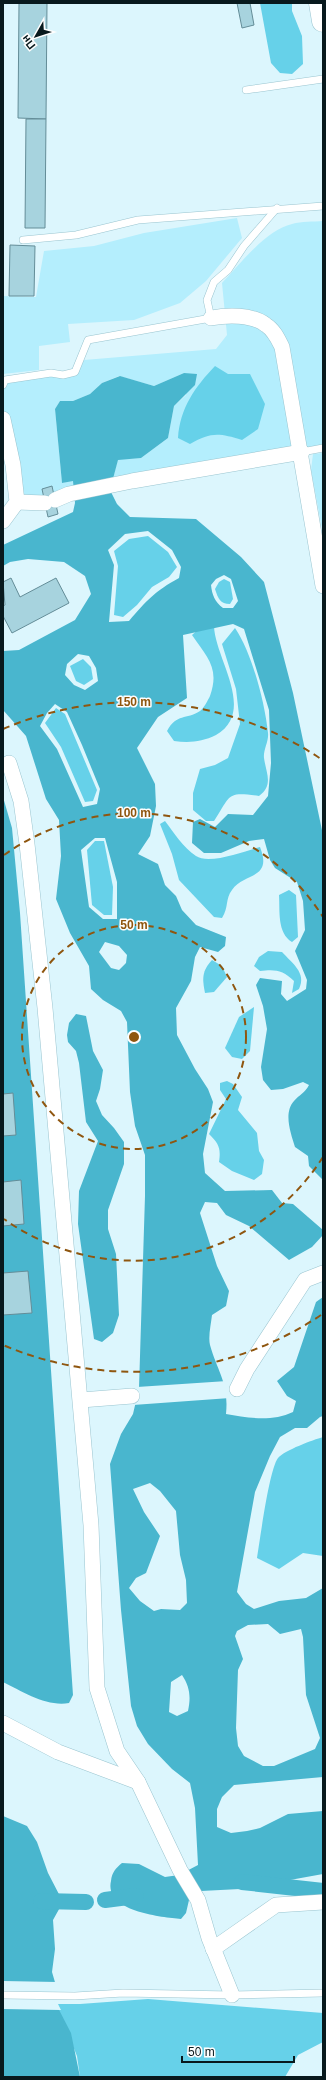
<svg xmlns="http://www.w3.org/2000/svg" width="326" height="2080" font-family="Helvetica,sans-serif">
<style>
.green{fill:#b4eefd}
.forest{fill:#66d1e9}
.water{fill:#49b6ce;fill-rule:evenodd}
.pier{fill:#dcf6fd}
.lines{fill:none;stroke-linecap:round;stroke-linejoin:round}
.canal{stroke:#49b6ce;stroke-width:16}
.building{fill:#a7d3de;stroke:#648d98}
.lane-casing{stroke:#9ac5d0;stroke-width:8}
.street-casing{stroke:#9ac5d0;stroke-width:16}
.primary-casing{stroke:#9ac5d0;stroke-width:23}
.lane{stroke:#fff;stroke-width:7}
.street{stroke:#fff;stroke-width:15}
.primary{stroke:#fff;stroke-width:22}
.ring{fill:none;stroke:#8f560f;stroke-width:2;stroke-dasharray:7 5}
.centre{fill:#8f560f;stroke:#fefefe;stroke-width:2}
.ring-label{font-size:12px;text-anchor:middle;font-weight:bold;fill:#8f560f;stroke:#fefefe;stroke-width:3;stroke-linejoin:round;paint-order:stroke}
</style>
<rect width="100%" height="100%" fill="#dcf6fd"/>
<!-- green -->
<g class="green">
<path d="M 237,218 L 242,238 L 206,281 L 180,303 L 134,320 L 68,324 L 70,342 L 39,346 L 39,370 L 3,374 L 3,296 L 36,297 L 44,251 L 94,246 L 144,233 Z"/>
<path d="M 323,221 L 323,448 L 111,486 L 118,459 L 141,458 L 168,438 L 174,406 L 186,395 L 184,373 L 154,386 L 119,376 L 102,383 L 90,394 L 73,401 L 60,401 L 55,409 L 62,483 L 73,480 L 75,493 L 17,502 L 3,419 L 3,385 L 5,380 L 63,375 L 84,360 L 216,349 L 227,335 L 222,283 C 240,264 266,230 292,224 C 302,221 313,222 323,221 Z"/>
<path d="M 323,453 L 323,534 L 311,470 L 313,454 Z"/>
</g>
<!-- forest -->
<g class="forest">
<path d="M 260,3 L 292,3 L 292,11 L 302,36 L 303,64 L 292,74 L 280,73 L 271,63 Z"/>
<path d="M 215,366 L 228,374 L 250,374 L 265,404 L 258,429 L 242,440 C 219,433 211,432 190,444 L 178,438 C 180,408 195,387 215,366 Z"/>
<path d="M 148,536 L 168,552 L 177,567 L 169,577 L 152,587 L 137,605 L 123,617 L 114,615 L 118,566 L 114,551 L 129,539 Z"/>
<path d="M 224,579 L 230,582 L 233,599 L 230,604 C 220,604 218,598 215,589 L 219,582 Z"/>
<path d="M 214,626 C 215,659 257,711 216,735 C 202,742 189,743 174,741 L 167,731 C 177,713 186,720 200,711 C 204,708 208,700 210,696 C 220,668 207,657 192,635 L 201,627 Z"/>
<path d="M 235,628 C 252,653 265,703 268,733 C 269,741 263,750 264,758 C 266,773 274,785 259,796 C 226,791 231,795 214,821 L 206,821 L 193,810 L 193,793 L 200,769 L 215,765 L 228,758 L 240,724 L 236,689 L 222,644 Z"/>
<path d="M 83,659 L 91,667 L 93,679 L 84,685 L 76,681 L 70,666 Z"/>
<path d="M 56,708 L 65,714 L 97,790 L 93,801 L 85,802 L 61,747 L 45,723 Z"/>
<path d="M 165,821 C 174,833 183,847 196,856 C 209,865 245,851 260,847 C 273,880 244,872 232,890 C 225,899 229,907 222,918 L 214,917 L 179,880 L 172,854 L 160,824 Z"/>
<path d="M 95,841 L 104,841 L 113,887 L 112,915 L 104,915 L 92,905 L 87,850 Z"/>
<path d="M 289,890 L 296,895 L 298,937 L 292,942 C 277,933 280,911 279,895 Z"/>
<path d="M 268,951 L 282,952 C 292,963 307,973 299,989 L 292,993 L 294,981 C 283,970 275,969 260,971 L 254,966 L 259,957 Z"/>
<path d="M 212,960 L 222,966 L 227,977 L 214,992 L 205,993 C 202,978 202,971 212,960 Z"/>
<path d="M 254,1007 L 250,1051 L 242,1059 L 232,1057 L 225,1048 L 239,1017 Z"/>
<path d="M 227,1081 L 233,1084 L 242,1097 L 238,1110 L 257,1133 L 259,1151 L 264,1160 L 262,1174 L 254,1180 L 232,1171 L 219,1162 C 221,1148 219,1144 209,1134 L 226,1099 L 220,1090 L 220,1083 Z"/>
<path d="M 323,1437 L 323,1556 L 303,1553 L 279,1569 L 257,1558 C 260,1540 269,1470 278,1458 C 285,1450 313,1440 323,1437 Z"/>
<path d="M 148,1999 L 323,2013 L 323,2042 L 298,2055 L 285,2077 L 80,2077 L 77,2056 L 56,2004 L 80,2004 Z"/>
</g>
<!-- water -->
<g class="water">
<path d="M 184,373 L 197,374 L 195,385 L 174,406 L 168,438 L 141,458 L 118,460 L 110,490 L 117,504 L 130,517 L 196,519 L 241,557 L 264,582 L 293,693 L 323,835 L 323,1180 L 309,1166 L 308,1156 L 295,1147 C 291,1134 283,1113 294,1101 C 299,1095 305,1093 309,1085 L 303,1082 L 283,1089 L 271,1090 L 263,1080 L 261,1067 L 267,1029 L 263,1006 L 256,985 L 260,978 L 282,981 L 281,994 L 287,1001 L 306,989 L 307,980 L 295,951 L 305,930 L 303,901 L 297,882 L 275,868 L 270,860 L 264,839 L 249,841 L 221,853 L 204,853 L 192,843 L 193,822 L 200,819 L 215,827 L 228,814 L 253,815 L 268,796 L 271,763 L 269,710 L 244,629 L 233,624 L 183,635 L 187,698 L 158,717 L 137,748 L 155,784 L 156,806 L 150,836 L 138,854 L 158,864 L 165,885 L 176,896 L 182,910 L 196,925 L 226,937 L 225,946 L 218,952 L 200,947 L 195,957 L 191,981 L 176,1008 L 177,1035 L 195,1069 L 208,1089 L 213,1102 L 203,1154 L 205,1173 L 225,1191 L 272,1190 L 282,1203 L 293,1204 L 323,1230 L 323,1235 L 312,1247 L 289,1260 L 249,1226 L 226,1215 L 217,1203 L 205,1202 L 200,1213 L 217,1266 L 229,1291 L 226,1306 L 212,1315 C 211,1324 208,1337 210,1345 C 218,1373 229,1383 226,1414 C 248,1418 272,1422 293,1412 L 296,1401 L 287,1396 L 277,1381 L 294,1367 L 316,1302 L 323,1297 L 323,1416 L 320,1417 L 307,1428 L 295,1428 L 280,1437 L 270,1456 L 255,1492 L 237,1592 L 246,1604 L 254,1609 L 279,1601 L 306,1598 L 323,1588 L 323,1777 L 234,1785 L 222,1797 L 217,1809 L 217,1827 L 231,1833 L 247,1831 L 260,1828 L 288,1814 L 323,1811 L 323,1874 L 240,1889 L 201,1891 L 189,1900 L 186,1913 L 181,1919 C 160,1917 104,1911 111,1881 C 112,1872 116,1868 122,1863 L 139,1864 L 165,1877 L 179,1875 L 198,1865 L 195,1808 L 190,1783 L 172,1769 L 148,1744 L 137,1726 L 131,1706 L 121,1610 L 110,1464 L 121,1434 L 133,1414 L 139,1388 L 145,1196 L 145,1155 L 135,1126 L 130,1092 L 127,1022 L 121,1011 L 103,1000 L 91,989 L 89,966 L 70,933 L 56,899 L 61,856 L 59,820 L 46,799 L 26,736 L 3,710 L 3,651 L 19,650 L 75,620 L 91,594 L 85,576 L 64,562 L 28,559 L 10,562 L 3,566 L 3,545 L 73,512 L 75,503 L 73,481 L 62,483 L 55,409 L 60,401 L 73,401 L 90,394 L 102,383 L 120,376 L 154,386 ZM 148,531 L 172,550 L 181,567 L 179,578 C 155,591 146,601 129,621 L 109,622 L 114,565 L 108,550 L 125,534 ZM 224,575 L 231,579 L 238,601 L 233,608 L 223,608 C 215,602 212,595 211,585 L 216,579 ZM 78,654 L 89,656 L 96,668 L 98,681 L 85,690 L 74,685 L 65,675 L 67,664 ZM 55,704 L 67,712 L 82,745 L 100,789 L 97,804 L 83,807 L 57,749 L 40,726 L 47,713 ZM 95,838 L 105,838 L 117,882 L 117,919 L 103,919 L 89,907 L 81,850 ZM 105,942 L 119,946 L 127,955 L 126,963 L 119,970 L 111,968 L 99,952 ZM 150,1483 L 160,1491 L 176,1511 L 180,1555 L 186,1580 L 187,1603 L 180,1610 L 161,1609 L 154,1611 L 140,1601 L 129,1588 L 136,1578 L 146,1573 L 160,1536 L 144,1512 L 133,1489 ZM 268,1624 L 280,1634 L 301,1629 L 303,1637 L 306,1695 L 320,1738 L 315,1749 L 274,1766 L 263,1766 L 244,1756 L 238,1746 L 236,1728 L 238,1670 L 243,1659 L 235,1636 L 237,1631 L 248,1625 ZM 182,1675 C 190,1687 191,1697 188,1711 L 177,1716 L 169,1712 L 171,1682 Z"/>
<path d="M 3,797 L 12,828 L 20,913 L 73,1695 L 69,1703 C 47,1707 23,1692 3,1682 Z"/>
<path d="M 76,1014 L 86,1016 L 93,1051 L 103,1070 L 100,1089 L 96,1101 L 102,1115 L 114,1128 L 124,1142 L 124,1164 L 108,1210 L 108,1229 L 116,1254 L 119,1315 L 113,1333 L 102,1342 L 94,1339 L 78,1224 L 79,1191 L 98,1141 L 86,1122 L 79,1063 L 76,1051 L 68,1042 L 67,1035 L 69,1023 Z"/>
<path d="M 3,1816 L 27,1826 L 37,1842 L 48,1873 L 63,1902 L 53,1920 L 55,1949 L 52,1972 L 59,1996 L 56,2004 L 71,2033 L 80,2077 L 3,2077 Z"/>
</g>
<!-- pier -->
<g class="pier">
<path d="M 227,1381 L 230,1398 L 133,1405 L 137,1387 Z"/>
<path d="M 3,1981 L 57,1982 L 61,1996 L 58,2004 L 61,2010 L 3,2009 Z"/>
</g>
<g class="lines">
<!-- canal -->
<g class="canal">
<path d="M 242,1882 L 323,1891"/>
<path d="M 105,1900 L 136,1896"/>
<path d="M 41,1901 L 86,1902"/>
</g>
</g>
<!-- building -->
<g class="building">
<path d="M 19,3 L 47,3 L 46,119 L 18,118 Z"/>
<path d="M 237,3 L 250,3 L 254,25 L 242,28 Z"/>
<path d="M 26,119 L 46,119 L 45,228 L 25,228 Z"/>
<path d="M 10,245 L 35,246 L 34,296 L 9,296 Z"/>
<path d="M 52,486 L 58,514 L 48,517 L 42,489 Z"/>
<path d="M 11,578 L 20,597 L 56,578 L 69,603 L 12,633 L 3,616 L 3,606 L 5,605 L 3,582 Z"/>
<path d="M 13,1093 L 16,1135 L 3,1136 L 3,1094 Z"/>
<path d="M 21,1180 L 24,1224 L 3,1226 L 3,1182 Z"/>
<path d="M 28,1271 L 32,1313 L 3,1315 L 3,1273 Z"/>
</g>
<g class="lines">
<defs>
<g id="lane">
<path d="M 246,90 L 323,79"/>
<path d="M 23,240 L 76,235 L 138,220 L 323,206"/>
<path d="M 3,385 L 5,380 L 51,373 L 63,375 L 75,372 L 88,340 L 211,318 L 207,300 L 214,282 L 228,270 L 244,246 L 277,208"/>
<path d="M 302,452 L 323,448"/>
<path d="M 3,1995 L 75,1996 L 123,1993 L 232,1995 L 323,1993"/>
</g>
<g id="street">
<path d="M 211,318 C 227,315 252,314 266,325 C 274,330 278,339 282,347 L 323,586"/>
<path d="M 3,419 L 13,465 L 17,502 L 3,521"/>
<path d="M 55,500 L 69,494 L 132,481 L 302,452"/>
<path d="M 17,502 L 45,503"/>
<path d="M 9,763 L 21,801 L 27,844 L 45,1008 L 91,1525 L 97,1688 L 117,1751 L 138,1782 L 180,1870 L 198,1900 L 209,1938 L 232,1995"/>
<path d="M 237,1389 L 247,1369 L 305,1280 L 323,1273"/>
<path d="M 81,1400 L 132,1396"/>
<path d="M 3,1723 L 58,1752 L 138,1782"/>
<path d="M 213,1949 L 276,1905 L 323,1902"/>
</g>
<path id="primary" d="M 320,3 L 323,21"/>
</defs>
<!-- lane casing -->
<use href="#lane" class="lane-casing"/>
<!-- street casing -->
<use href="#street" class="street-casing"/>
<!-- primary casing -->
<use href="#primary" class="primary-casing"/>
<!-- lane -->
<use href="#lane" class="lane"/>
<!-- street -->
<use href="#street" class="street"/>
<!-- primary -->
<use href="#primary" class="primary"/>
</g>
<!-- distance rings -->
<g class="ring">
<circle cx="134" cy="1037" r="112"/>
<path d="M323 1157A224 224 0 0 1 4 1219M4 855A224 224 0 0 1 323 917"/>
<path d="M321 1315A335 335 0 0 1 3 1345M3 729A335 335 0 0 1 321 759"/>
</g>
<circle cx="134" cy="1037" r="6" class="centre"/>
<g class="ring-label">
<text x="134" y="706">150 m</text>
<text x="134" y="817">100 m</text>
<text x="134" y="929">50 m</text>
</g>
<!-- border -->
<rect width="326" height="2080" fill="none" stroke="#08191d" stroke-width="8"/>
<!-- north arrow -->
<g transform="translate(36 36) rotate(231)" stroke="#fefefe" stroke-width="3" paint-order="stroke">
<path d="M0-3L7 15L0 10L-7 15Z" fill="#08191d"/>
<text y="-6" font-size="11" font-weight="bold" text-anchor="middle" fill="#08191d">Пн</text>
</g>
<!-- scale -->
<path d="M182 2056v6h112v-6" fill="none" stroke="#08191d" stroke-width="2"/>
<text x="188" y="2056" font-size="12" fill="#08191d" stroke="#fefefe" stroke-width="3" paint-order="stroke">50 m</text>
</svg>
